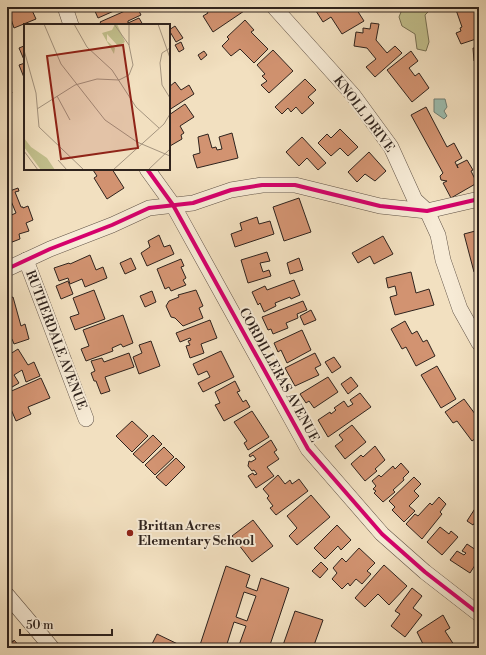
<svg xmlns="http://www.w3.org/2000/svg" width="486" height="655" font-family="'Libre Bodoni',serif">
<style>
.green{fill:#c2c08d;stroke:#787255}
.water{fill:#9cbdaf;stroke:#707f75}
.building{fill:#d29371;stroke:#2f231d;fill-rule:evenodd}
.lines{fill:none;stroke-linecap:round;stroke-linejoin:round}
.minor-casing{stroke:#605246;stroke-width:16}
.minor{stroke:#f7ebd6;stroke-width:15}
.cycleway-casing{stroke:#f7ebd6;stroke-width:6}
.cycleway{stroke:#d6006c;stroke-width:4}
.poi-dot{fill:#8f2418;stroke:#f7ebd6;stroke-width:1.5}
.labels{text-anchor:middle;dominant-baseline:central;stroke-width:4;stroke-linejoin:round;paint-order:stroke}
.street-label{font-size:13px;fill:#2f231d;stroke:#f7ebd6}
.poi-label{font-size:13px;font-weight:bold;fill:#2f231d;stroke:#f7ebd6;text-anchor:start}
.inset-road{fill:none;stroke:#a4947f;stroke-width:1}
.view{fill:#8f2418;fill-opacity:0.15;stroke:#8f2418;stroke-width:2}
.inset-edge{fill:none;stroke:#2f231d;stroke-width:2}
</style>
<rect width="100%" height="100%" fill="#f2e0c0"/>
<filter id="stains"><feTurbulence type="fractalNoise" baseFrequency=".005" numOctaves="4"/><feColorMatrix values="0 0 0 0 .2 0 0 0 0 .09 0 0 0 0 .02 0 0 0 .5 -.17"/></filter>
<radialGradient id="worn" r=".72"><stop offset=".6" stop-color="#630" stop-opacity="0"/><stop offset="1" stop-color="#630" stop-opacity=".3"/></radialGradient>
<!-- green -->
<path class="green" d="M 403,7 L 430,7 L 431,9 L 425,15 L 429,42 L 426,51 L 417,49 L 415,34 L 402,26 L 399,17 Z"/>
<!-- water -->
<path class="water" d="M 434,99 L 445,99 L 447,107 L 444,111 L 447,116 L 444,119 L 434,112 Z"/>
<!-- building -->
<g class="building">
<path d="M 7,7 L 31,8 L 36,19 L 14,28 Z"/>
<path d="M 99,7 L 123,7 L 98,18 L 94,9 Z"/>
<path d="M 134,7 L 137,7 L 141,15 L 128,21 L 128,23 L 139,18 L 143,25 L 102,25 L 100,22 Z"/>
<path d="M 204,7 L 245,7 L 247,9 L 213,32 L 203,16 L 208,13 Z"/>
<path d="M 323,7 L 355,7 L 364,21 L 342,34 L 331,17 L 323,22 L 316,11 Z"/>
<path d="M 455,7 L 479,7 L 479,38 L 461,44 L 456,33 L 461,31 L 460,28 L 462,27 Z"/>
<path d="M 245,20 L 254,30 L 251,32 L 268,49 L 254,63 L 240,49 L 231,56 L 222,46 L 229,39 L 227,37 Z"/>
<path d="M 371,23 L 379,24 L 376,40 L 387,53 L 395,46 L 402,53 L 375,77 L 366,67 L 376,59 L 367,48 L 354,46 L 356,32 L 363,33 L 363,28 L 370,29 Z"/>
<path d="M 175,26 L 183,38 L 176,42 L 169,30 Z"/>
<path d="M 181,42 L 184,49 L 179,52 L 175,45 Z"/>
<path d="M 24,46 L 25,47 L 25,62 L 19,48 Z"/>
<path d="M 473,48 L 479,48 L 479,61 L 474,61 Z"/>
<path d="M 273,50 L 293,71 L 269,93 L 261,85 L 267,81 L 262,76 L 265,74 L 257,65 Z"/>
<path d="M 204,51 L 207,55 L 201,60 L 198,55 Z"/>
<path d="M 411,51 L 418,61 L 409,68 L 415,76 L 419,73 L 429,88 L 412,102 L 387,70 Z"/>
<path d="M 25,63 L 25,80 L 19,65 Z"/>
<path d="M 305,79 L 316,90 L 308,97 L 314,103 L 302,114 L 296,107 L 291,112 L 288,108 L 282,114 L 275,107 Z"/>
<path d="M 175,82 L 181,90 L 189,85 L 194,94 L 169,110 L 169,87 Z"/>
<path d="M 7,84 L 12,93 L 7,95 Z"/>
<path d="M 185,104 L 194,117 L 180,126 L 184,133 L 181,135 L 182,139 L 170,146 L 169,115 Z"/>
<path d="M 426,107 L 447,147 L 454,143 L 462,158 L 455,162 L 458,168 L 457,165 L 467,160 L 473,170 L 471,171 L 477,183 L 451,198 L 443,183 L 447,181 L 441,180 L 440,176 L 443,173 L 411,115 Z"/>
<path d="M 340,129 L 358,147 L 348,156 L 340,148 L 331,156 L 318,143 L 327,134 L 331,138 Z"/>
<path d="M 232,133 L 238,158 L 197,168 L 193,155 L 200,153 L 198,137 L 208,134 L 212,148 L 216,147 L 217,150 L 222,149 L 219,137 Z"/>
<path d="M 302,137 L 326,163 L 318,170 L 307,158 L 299,166 L 286,152 Z"/>
<path d="M 369,152 L 386,171 L 375,181 L 365,174 L 357,182 L 348,172 Z"/>
<path d="M 96,169 L 112,169 L 124,188 L 107,199 L 94,178 L 97,176 L 93,170 Z"/>
<path d="M 18,188 L 19,191 L 15,192 L 21,207 L 23,207 L 23,208 L 28,206 L 33,220 L 26,223 L 29,231 L 19,234 L 20,239 L 7,244 L 7,217 L 16,213 L 11,201 L 7,202 L 7,192 Z"/>
<path d="M 299,198 L 311,232 L 284,241 L 273,207 Z"/>
<path d="M 257,217 L 259,224 L 270,221 L 274,234 L 235,247 L 231,234 L 242,230 L 240,223 Z"/>
<path d="M 479,230 L 479,271 L 474,272 L 464,234 Z"/>
<path d="M 159,235 L 164,247 L 170,245 L 174,254 L 147,266 L 141,253 L 150,247 L 148,241 Z"/>
<path d="M 383,236 L 393,254 L 374,264 L 370,256 L 358,263 L 352,253 Z"/>
<path d="M 267,252 L 270,261 L 260,263 L 263,272 L 269,270 L 271,276 L 248,283 L 241,260 Z"/>
<path d="M 90,255 L 96,270 L 103,267 L 107,278 L 85,287 L 82,279 L 70,284 L 68,278 L 59,281 L 54,268 L 69,263 L 70,264 Z"/>
<path d="M 131,258 L 136,269 L 125,274 L 120,263 Z"/>
<path d="M 299,258 L 303,270 L 290,274 L 287,263 Z"/>
<path d="M 181,259 L 184,266 L 181,267 L 186,278 L 183,280 L 186,285 L 171,291 L 169,287 L 165,289 L 157,269 Z"/>
<path d="M 411,272 L 416,293 L 429,289 L 434,305 L 395,315 L 390,297 L 397,295 L 395,286 L 388,288 L 386,278 Z"/>
<path d="M 294,280 L 300,295 L 291,299 L 290,297 L 275,303 L 276,306 L 264,312 L 260,303 L 258,305 L 252,292 L 265,286 L 267,290 Z"/>
<path d="M 68,281 L 73,294 L 61,299 L 56,286 Z"/>
<path d="M 94,290 L 105,319 L 75,330 L 70,317 L 79,314 L 73,298 Z"/>
<path d="M 196,290 L 203,306 L 199,308 L 203,318 L 183,326 L 175,318 L 171,317 L 166,306 L 169,301 L 179,297 L 178,295 Z"/>
<path d="M 152,291 L 156,302 L 145,307 L 140,296 Z"/>
<path d="M 13,297 L 21,326 L 25,324 L 29,339 L 14,344 L 12,339 L 7,340 L 7,299 Z"/>
<path d="M 303,301 L 307,310 L 297,314 L 298,318 L 286,323 L 288,328 L 273,334 L 271,329 L 268,330 L 262,317 Z"/>
<path d="M 311,310 L 316,320 L 304,325 L 300,316 Z"/>
<path d="M 123,315 L 133,343 L 123,347 L 121,344 L 112,348 L 113,351 L 86,361 L 81,349 L 89,346 L 83,330 Z"/>
<path d="M 210,320 L 217,338 L 201,344 L 204,353 L 190,358 L 186,346 L 190,345 L 188,341 L 191,340 L 190,338 L 180,342 L 176,333 Z"/>
<path d="M 405,321 L 412,334 L 417,331 L 423,342 L 427,340 L 435,356 L 416,366 L 406,347 L 402,349 L 391,329 Z"/>
<path d="M 302,330 L 311,350 L 287,363 L 281,350 L 278,352 L 274,343 Z"/>
<path d="M 151,341 L 160,366 L 139,374 L 133,357 L 142,353 L 139,345 Z"/>
<path d="M 18,349 L 28,365 L 34,362 L 40,376 L 26,382 L 22,370 L 14,375 L 19,383 L 7,390 L 7,356 Z"/>
<path d="M 221,351 L 234,377 L 203,392 L 198,383 L 210,377 L 207,371 L 198,375 L 193,364 Z"/>
<path d="M 129,353 L 134,367 L 105,377 L 110,391 L 101,394 L 96,381 L 94,381 L 91,373 L 95,371 L 91,361 L 102,358 L 104,362 Z"/>
<path d="M 315,353 L 321,365 L 315,368 L 319,375 L 295,386 L 285,368 Z"/>
<path d="M 334,357 L 341,367 L 332,373 L 325,362 Z"/>
<path d="M 437,366 L 456,399 L 441,408 L 421,375 Z"/>
<path d="M 328,377 L 338,392 L 314,408 L 309,401 L 306,403 L 300,394 Z"/>
<path d="M 351,377 L 358,386 L 348,394 L 341,384 Z"/>
<path d="M 41,378 L 50,398 L 28,407 L 31,414 L 16,421 L 7,400 L 7,393 Z"/>
<path d="M 235,381 L 240,391 L 237,392 L 243,402 L 246,400 L 250,407 L 224,421 L 215,405 L 220,403 L 215,392 Z"/>
<path d="M 360,393 L 371,407 L 328,437 L 318,420 L 330,412 L 331,414 L 336,410 L 334,408 L 344,401 L 348,407 L 353,404 L 350,400 Z"/>
<path d="M 464,399 L 478,418 L 475,420 L 479,426 L 479,436 L 472,441 L 457,421 L 453,423 L 445,412 Z"/>
<path d="M 252,411 L 269,437 L 248,450 L 244,443 L 247,441 L 234,422 Z"/>
<path d="M 132,421 L 148,436 L 132,452 L 116,436 Z"/>
<path d="M 352,425 L 366,442 L 345,459 L 335,446 L 343,440 L 339,435 Z"/>
<path d="M 153,435 L 162,444 L 143,463 L 133,454 Z"/>
<path d="M 271,440 L 277,450 L 274,452 L 279,459 L 267,467 L 274,476 L 256,488 L 248,476 L 253,473 L 254,475 L 257,474 L 254,470 L 252,471 L 248,466 L 249,461 L 251,462 L 256,459 L 253,455 L 250,457 L 249,455 Z"/>
<path d="M 375,446 L 385,460 L 375,469 L 377,471 L 365,481 L 351,464 L 361,455 L 363,457 Z"/>
<path d="M 164,447 L 174,457 L 155,475 L 145,465 Z"/>
<path d="M 176,458 L 185,467 L 166,486 L 156,477 Z"/>
<path d="M 401,463 L 409,472 L 403,478 L 404,480 L 393,490 L 395,492 L 383,502 L 374,493 L 376,491 L 373,489 L 376,486 L 372,481 L 379,475 L 381,477 L 393,466 L 395,469 Z"/>
<path d="M 278,475 L 285,484 L 290,480 L 292,484 L 299,479 L 308,491 L 276,515 L 270,508 L 273,506 L 267,498 L 269,496 L 263,489 Z"/>
<path d="M 414,477 L 421,484 L 414,491 L 419,496 L 409,506 L 415,511 L 404,522 L 392,510 L 395,507 L 389,501 Z"/>
<path d="M 311,495 L 330,517 L 297,545 L 289,536 L 297,528 L 287,516 Z"/>
<path d="M 439,497 L 446,504 L 440,512 L 442,514 L 422,539 L 406,524 L 415,514 L 418,516 L 430,503 L 432,505 Z"/>
<path d="M 476,507 L 479,509 L 479,517 L 473,525 L 467,521 Z"/>
<path d="M 253,520 L 273,546 L 252,562 L 232,536 Z"/>
<path d="M 337,525 L 351,540 L 341,550 L 338,546 L 325,559 L 314,548 Z"/>
<path d="M 440,527 L 449,534 L 451,531 L 458,537 L 442,555 L 427,542 Z"/>
<path d="M 467,544 L 479,552 L 479,559 L 470,573 L 450,560 L 457,551 L 464,555 L 466,553 L 462,551 Z"/>
<path d="M 359,548 L 375,563 L 367,571 L 371,574 L 362,584 L 356,579 L 350,586 L 348,583 L 342,589 L 332,579 L 337,573 L 333,568 L 342,558 L 346,562 Z"/>
<path d="M 321,562 L 328,569 L 320,578 L 312,571 Z"/>
<path d="M 384,565 L 407,586 L 389,605 L 378,594 L 365,607 L 355,598 Z"/>
<path d="M 226,566 L 250,575 L 246,587 L 257,591 L 261,578 L 289,588 L 269,648 L 238,648 L 246,626 L 234,622 L 226,647 L 228,648 L 199,648 ZM 244,592 L 256,596 L 247,621 L 236,617 Z"/>
<path d="M 412,588 L 422,596 L 413,608 L 422,615 L 405,637 L 391,626 L 400,614 L 395,611 Z"/>
<path d="M 295,611 L 323,620 L 313,648 L 282,648 Z"/>
<path d="M 443,615 L 450,628 L 445,631 L 456,648 L 425,648 L 417,632 Z"/>
<path d="M 157,634 L 186,648 L 150,648 Z"/>
<path d="M 7,635 L 13,642 L 14,640 L 21,648 L 7,648 Z"/>
</g>
<g class="lines">
<defs>
<g id="minor">
<path d="M 65,7 L 71,25"/>
<path d="M 274,7 L 353,95 L 391,147 L 415,200 L 427,211 L 438,235 L 443,260 L 460,309 L 479,343"/>
<path d="M 147,169 L 173,205 L 308,449 L 382,534 L 425,572 L 479,614"/>
<path d="M 26,260 L 86,419"/>
<path d="M 7,269 L 50,249 L 112,225 L 149,208 L 193,203 L 231,190 L 262,185 L 295,185 L 380,206 L 427,211 L 479,199"/>
<path d="M 7,595 L 52,648"/>
</g>
</defs>
<!-- minor casing -->
<use href="#minor" class="minor-casing"/>
<!-- minor -->
<use href="#minor" class="minor"/>
<defs>
<g id="cycleway">
<path d="M 147,169 L 173,205 L 308,449 L 382,534 L 425,572 L 479,614"/>
<path d="M 7,269 L 50,249 L 112,225 L 149,208 L 193,203 L 231,190 L 262,185 L 295,185 L 380,206 L 427,211 L 479,199"/>
</g>
</defs>
<!-- cycleway casing -->
<use href="#cycleway" class="cycleway-casing"/>
<!-- cycleway -->
<use href="#cycleway" class="cycleway"/>
</g>
<!-- markers -->
<circle class="poi-dot" cx="130" cy="533" r="4"/>
<g class="labels">
<!-- street labels -->
<g class="street-label">
<text transform="translate(364 114) rotate(53)">KNOLL DRIVE</text>
<text transform="translate(56 340) rotate(69)">RUTHERDALE AVENUE</text>
<text transform="translate(279 375) rotate(61)">CORDILLERAS AVENUE</text>
</g>
<!-- poi labels -->
<g class="poi-label">
<text x="138" y="526">Brittan Acres<tspan x="138" dy="15">Elementary School</tspan></text>
</g>
</g>
<!-- overview -->
<g transform="translate(24 24)">
<rect width="146" height="146" fill="#f2e0c0"/>
<path d="M 91,0 L 93,0 L 101,18 L 94,22 L 83,10 L 83,17 L 91,24 L 90,30 L 78,9 L 88,6 ZM 0,114 L 7,123 L 23,134 L 31,146 L 17,146 L 0,123 Z" fill="#c2c08d"/>
<path class="inset-road" d="M 20,0 L 37,40 L 81,96 L 113,118 L 146,132M 50,0 L 63,23 L 88,46 L 112,83 L 135,104M 90,0 L 105,21M 134,0 L 146,34M 146,24 L 138,29 L 136,39 L 138,61 L 146,74M 0,26 L 12,69 L 15,103 L 60,146M 33,72 L 46,96M 13,85 L 51,61 L 73,55 L 95,56 L 105,51 L 109,41 L 105,21 L 105,0M 0,127 L 14,146M 34,136 L 43,146M 89,146 L 140,100 L 146,90M 124,146 L 146,125"/>
<path class="view" d="M 99,21 L 114,124 L 37,135 L 23,32 Z"/>
<rect width="146" height="146" class="inset-edge"/>
</g>
<!-- margin -->
<rect width="486" height="655" fill="none" stroke="#f2e0c0" stroke-width="24"/>
<rect x="8" y="8" width="470" height="639" fill="none" stroke="#2f231d" stroke-width="2"/>
<rect x="12" y="12" width="462" height="631" fill="none" stroke="#2f231d"/>
<!-- scale -->
<path d="M20 629v6h92v-6" fill="none" stroke="#2f231d" stroke-width="2"/>
<text x="26" y="629" font-size="12" fill="#2f231d" stroke="#f7ebd6" stroke-width="3" paint-order="stroke">50 m</text>
<rect width="100%" height="100%" filter="url(#stains)"/>
<rect width="100%" height="100%" fill="url(#worn)"/>
</svg>
